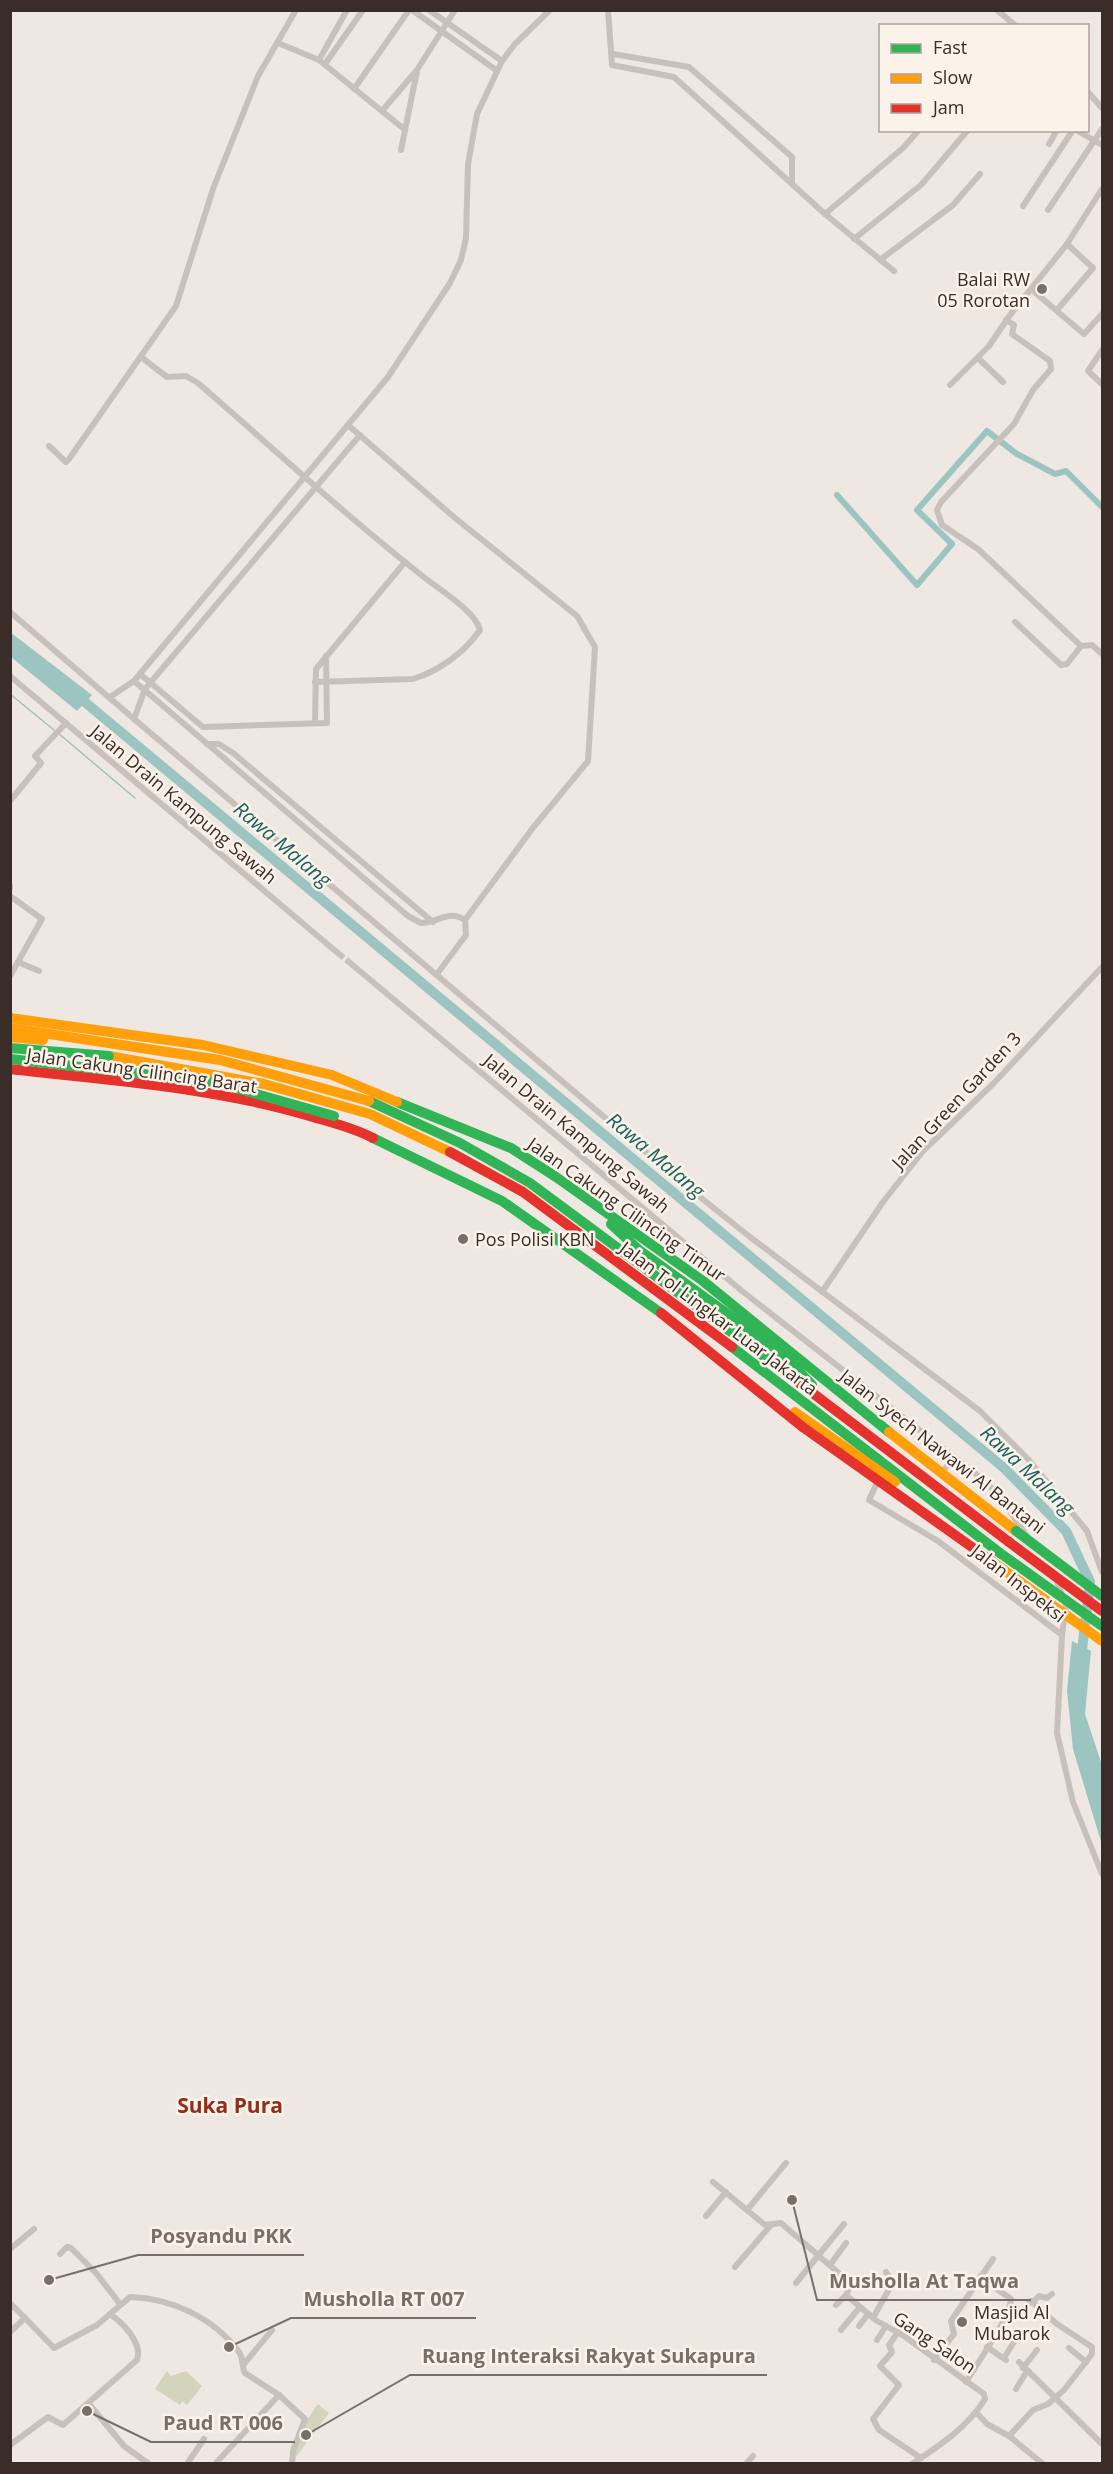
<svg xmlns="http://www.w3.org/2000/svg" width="1113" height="2474" font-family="'Open Sans',sans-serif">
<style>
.green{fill:#d2d5bb}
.water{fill:#9cc4c1}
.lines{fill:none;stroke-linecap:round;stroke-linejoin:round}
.stream{stroke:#9cc4c1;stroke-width:1.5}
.canal{stroke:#9cc4c1;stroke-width:6}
.river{stroke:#9cc4c1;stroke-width:10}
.street-tunnel{stroke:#cbc2bd;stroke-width:6;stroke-dasharray:6 3;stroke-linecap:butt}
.street{stroke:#c8c0bb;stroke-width:6}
.fast{stroke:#30b455;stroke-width:10}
.slow{stroke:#ff9f0a;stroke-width:10}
.jam{stroke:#e5322d;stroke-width:10}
.fast-bridge{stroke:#30b455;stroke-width:10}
.slow-bridge{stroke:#ff9f0a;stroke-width:10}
.jam-bridge{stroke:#e5322d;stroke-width:10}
.poi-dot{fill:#796e69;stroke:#fbf2ea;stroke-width:2}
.labels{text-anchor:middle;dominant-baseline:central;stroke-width:5;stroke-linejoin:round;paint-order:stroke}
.poi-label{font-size:18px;fill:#3a2c28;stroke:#fbf2ea;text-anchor:start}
.street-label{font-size:18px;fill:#3a2c28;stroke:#fbf2ea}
.water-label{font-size:20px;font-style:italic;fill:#19605f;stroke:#fbf2ea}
.quarter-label{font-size:21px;font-weight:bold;fill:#912d19;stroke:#fbf2ea}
.leader{fill:none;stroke:#796e69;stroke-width:2}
.callout-dot{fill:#796e69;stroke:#fbf2ea;stroke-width:2}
.callout-label{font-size:20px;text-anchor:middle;font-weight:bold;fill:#796e69;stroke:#fbf2ea;stroke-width:5;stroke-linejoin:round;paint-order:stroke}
</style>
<rect width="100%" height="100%" fill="#efe8e2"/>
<!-- green -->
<g class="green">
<path d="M 167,2371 L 171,2376 L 186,2371 L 202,2386 L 187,2405 L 182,2401 L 180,2405 L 155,2389 Z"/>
<path d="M 318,2404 L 329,2413 L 296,2457 C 292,2440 308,2418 318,2404 Z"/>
</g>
<!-- water -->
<g class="water">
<path d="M 10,632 L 92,695 L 77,711 L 11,657 Z"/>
<path d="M 1072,1641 L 1091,1651 L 1085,1714 L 1102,1765 L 1102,1845 L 1073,1749 L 1067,1691 Z"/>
</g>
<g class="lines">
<!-- stream -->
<g class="stream">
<path d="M 10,694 L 54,730"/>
<path d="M 58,733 L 135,798"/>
</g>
<!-- canal -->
<path class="canal" d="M 837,495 L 917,585 L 952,544 L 917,510 L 987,431 L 1017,454 L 1055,474 L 1066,471 L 1102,507"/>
<!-- river -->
<path class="river" d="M 74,693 L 1004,1468 L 1066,1531 L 1090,1582 L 1081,1659"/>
<!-- street-tunnel -->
<path class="street-tunnel" d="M 339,954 L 349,962"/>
<!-- street -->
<g class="street">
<path d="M 412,10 L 496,70"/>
<path d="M 429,10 L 502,61"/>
<path d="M 608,10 L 612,65 L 674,77 L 825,214 L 894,271"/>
<path d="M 997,10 L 1016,26"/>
<path d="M 278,43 L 319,60 L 404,129"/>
<path d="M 613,54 L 689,67 L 792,157 L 792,182"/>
<path d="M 319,60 L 347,10"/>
<path d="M 325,64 L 363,10"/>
<path d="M 354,89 L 409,10"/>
<path d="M 1088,92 L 1102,108"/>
<path d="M 382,111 L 417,70 L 455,10"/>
<path d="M 1076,130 L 1102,145"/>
<path d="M 1049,144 L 1057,130"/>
<path d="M 401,150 L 417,71"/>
<path d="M 1023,206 L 1073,130"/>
<path d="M 1048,210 L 1102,129"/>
<path d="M 825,214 L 903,148 L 919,130"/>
<path d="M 854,239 L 921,185 L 968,130"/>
<path d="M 880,260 L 953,205 L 980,174"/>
<path d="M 1031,289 L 1084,334 L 1102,314"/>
<path d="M 1057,310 L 1093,268 L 1067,244"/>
<path d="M 1006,320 L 1014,325 L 1012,334 L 1050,361 L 1051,369 L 1033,390 L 1014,424 L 941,502 L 937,510 L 942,525 L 978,549 L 1081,646 L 1067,664 L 1061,665 L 1015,622"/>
<path d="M 1102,350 L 1088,371 L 1102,384"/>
<path d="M 141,357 L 167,377 L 186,376 L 198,383 C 273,448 346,516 425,578 C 440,590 476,612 480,630 C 465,652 439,671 413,679 L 315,682"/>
<path d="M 978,358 L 1003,382"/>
<path d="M 950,385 L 989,346 L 1010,315 L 1067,244 L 1102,189"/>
<path d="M 348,425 L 455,518 L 577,616 L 595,647 L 588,761 L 532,829 L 465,920 L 466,935 L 437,974"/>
<path d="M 49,446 L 66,462 L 69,459 L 176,306 L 213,189 L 258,76 L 296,10"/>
<path d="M 10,612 L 134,719 L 680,1181 L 750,1237 L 980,1411 L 1028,1459 L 1087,1531 L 1102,1572"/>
<path d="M 1081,646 L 1092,645 L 1102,654"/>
<path d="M 140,674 L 203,727 L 327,723 L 326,656"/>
<path d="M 10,676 L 339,954"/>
<path d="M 134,681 L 408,916 L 421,923 C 438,923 449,909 465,920"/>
<path d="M 110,697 L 134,681 L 388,377 L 450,283 L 461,260 L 466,238 L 468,164 L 477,114 L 502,61 L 515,44 L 550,10"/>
<path d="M 134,719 L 145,689 L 360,435"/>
<path d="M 315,723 L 316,669 L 405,562"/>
<path d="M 207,744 L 219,744 L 233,753 L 433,922"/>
<path d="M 10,801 L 41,763 L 35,756 L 66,723"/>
<path d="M 10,886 L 10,888"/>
<path d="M 10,896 L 42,919 L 10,976"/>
<path d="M 18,962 L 39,971"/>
<path d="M 349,962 L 742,1291 L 977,1475 L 996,1492 L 1027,1536"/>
<path d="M 822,1292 L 883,1202 L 923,1151 L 993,1084 L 1102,967"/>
<path d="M 941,1473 L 955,1457"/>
<path d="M 878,1481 L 869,1500 L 938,1541 L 1062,1635 L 1057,1733 L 1073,1802 L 1102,1874"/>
<path d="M 1057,1582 L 1066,1605 L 1062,1635"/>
<path d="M 713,2182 L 765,2225 L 781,2223 L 849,2282 L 850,2287 L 846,2295 L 877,2321 L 904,2336 L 984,2394 L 985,2399 C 968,2427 939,2446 912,2464"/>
<path d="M 747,2210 L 786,2163"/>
<path d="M 706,2216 L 726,2192"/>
<path d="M 10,2249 L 34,2229"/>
<path d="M 60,2254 L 67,2247 L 71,2248 L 96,2273 L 120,2304"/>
<path d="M 830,2265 L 846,2243"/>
<path d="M 735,2267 L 771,2225"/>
<path d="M 980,2277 L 1011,2299 L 1010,2305"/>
<path d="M 796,2283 L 844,2224"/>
<path d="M 1033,2302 L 1039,2296 L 1047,2298 L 1052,2294"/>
<path d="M 10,2303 L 25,2318"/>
<path d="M 836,2305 L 846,2295"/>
<path d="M 873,2318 L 893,2282 L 886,2272"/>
<path d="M 859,2326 L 868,2314"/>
<path d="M 841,2330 L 860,2307"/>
<path d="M 10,2332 L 25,2318 L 54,2348 L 97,2325 L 130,2297 C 171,2298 214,2318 239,2352 C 244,2359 241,2366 245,2373 L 279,2395 L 215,2464"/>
<path d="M 898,2332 L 889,2345 L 892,2352 L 880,2366 L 899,2385 L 873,2419 L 879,2430 L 921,2458"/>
<path d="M 877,2340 L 886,2326"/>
<path d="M 987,2347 L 1006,2360"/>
<path d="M 1069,2348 L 1086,2362"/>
<path d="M 1004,2358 L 1014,2342"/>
<path d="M 934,2360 L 954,2334 L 951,2321 L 993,2259"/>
<path d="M 1019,2362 L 1102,2444"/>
<path d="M 244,2364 L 272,2330"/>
<path d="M 1023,2368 L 1037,2350"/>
<path d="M 966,2382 L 999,2330 L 1010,2305 L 1022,2311 L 1031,2301 L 1057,2324 L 1092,2347 L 1092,2354 L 1064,2390 L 1048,2404 L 1033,2410 L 1009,2436"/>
<path d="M 1016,2389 L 1027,2371"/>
<path d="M 279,2395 L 305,2419 L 293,2451 L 292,2464"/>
<path d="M 89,2404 L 124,2446 L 149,2464"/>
<path d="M 976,2412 L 987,2424 L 1009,2436 L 1043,2464"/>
<path d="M 10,2445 L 48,2417 L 63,2425 L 137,2360 C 143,2343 123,2323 110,2314"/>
<path d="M 187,2464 L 204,2439"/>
<path d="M 746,2464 L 753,2456"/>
</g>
<!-- fast -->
<g class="fast">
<path d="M 369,1101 L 460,1143 L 530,1183 L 777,1366"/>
<path d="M 397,1102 L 511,1148 L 556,1177 L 703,1281 L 889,1432"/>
<path d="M 373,1138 L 502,1201 L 661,1313"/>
<path d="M 611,1224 L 639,1250 L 779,1351 L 812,1385"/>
<path d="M 732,1347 L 1000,1553"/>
</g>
<!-- slow -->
<g class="slow">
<path d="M 10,1018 L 203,1045 L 332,1075 L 397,1102"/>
<path d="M 109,1056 L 264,1084 L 370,1114 L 450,1152"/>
<path d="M 795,1412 L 895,1482"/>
<path d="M 889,1432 L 1016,1531"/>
</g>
<!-- jam -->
<g class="jam">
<path d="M 10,1069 C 111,1081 215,1087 313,1117 C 333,1123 354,1128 373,1138"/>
<path d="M 450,1152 L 523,1192 L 732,1347"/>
<path d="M 661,1313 L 804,1428 L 993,1562"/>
<path d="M 777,1366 L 1009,1542"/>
</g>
<!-- fast-bridge -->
<g class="fast-bridge">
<path d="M 10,1048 L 109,1056"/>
<path d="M 10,1059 L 214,1082 L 334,1116"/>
<path d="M 1016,1531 L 1102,1596"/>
<path d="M 1000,1553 L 1102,1626"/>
</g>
<!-- slow-bridge -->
<g class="slow-bridge">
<path d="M 10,1028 L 220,1060 L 369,1101"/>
<path d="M 10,1037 L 43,1040"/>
<path d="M 993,1562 L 1102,1641"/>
</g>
<!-- jam-bridge -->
<path class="jam-bridge" d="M 1009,1542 L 1102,1611"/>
</g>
<!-- markers -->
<g class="poi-dot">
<circle cx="1042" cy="289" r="6"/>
<circle cx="463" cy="1239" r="6"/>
<circle cx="962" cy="2322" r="6"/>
</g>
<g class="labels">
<!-- poi labels -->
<g class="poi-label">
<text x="1030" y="279" text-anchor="end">Balai RW<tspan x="1030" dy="21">05 Rorotan</tspan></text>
<text x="475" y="1239">Pos Polisi KBN</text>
<text x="974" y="2312">Masjid Al<tspan x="974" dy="21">Mubarok</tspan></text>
</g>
<!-- street labels -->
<g class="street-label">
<text transform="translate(184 804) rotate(40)">Jalan Drain Kampung Sawah</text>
<text transform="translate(142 1070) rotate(8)">Jalan Cakung Cilincing Barat</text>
<text transform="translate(956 1100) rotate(-47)">Jalan Green Garden 3</text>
<text transform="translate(577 1133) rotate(40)">Jalan Drain Kampung Sawah</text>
<text transform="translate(627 1209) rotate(35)">Jalan Cakung Cilincing Timur</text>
<text transform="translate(719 1318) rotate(37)">Jalan Tol Lingkar Luar Jakarta</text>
<text transform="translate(943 1451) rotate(38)">Jalan Syech Nawawi Al Bantani</text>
<text transform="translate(1019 1583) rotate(38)">Jalan Inspeksi</text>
<text transform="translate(935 2342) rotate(34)">Gang Salon</text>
</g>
<!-- water labels -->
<g class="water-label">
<text transform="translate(283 844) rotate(40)">Rawa Malang</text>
<text transform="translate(656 1155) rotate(40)">Rawa Malang</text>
<text transform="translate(1028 1470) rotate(43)">Rawa Malang</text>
</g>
<!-- quarter labels -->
<g class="quarter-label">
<text x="230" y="2105">Suka Pura</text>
</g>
</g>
<!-- callouts -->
<path class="leader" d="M49 2280L138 2255H304M792 2200L817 2300H1031M229 2347L291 2318H476M306 2435L410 2375H767M87 2411L151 2442H295"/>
<g class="callout-dot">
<circle cx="49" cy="2280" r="6"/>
<circle cx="792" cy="2200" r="6"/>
<circle cx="229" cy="2347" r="6"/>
<circle cx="306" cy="2435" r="6"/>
<circle cx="87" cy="2411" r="6"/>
</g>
<g class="callout-label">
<text x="221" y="2243">Posyandu PKK</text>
<text x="924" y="2288">Musholla At Taqwa</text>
<text x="384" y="2306">Musholla RT 007</text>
<text x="589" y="2363">Ruang Interaksi Rakyat Sukapura</text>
<text x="223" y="2430">Paud RT 006</text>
</g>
<!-- border -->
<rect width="1113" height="2474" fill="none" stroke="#3a2c28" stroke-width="24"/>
<!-- legend -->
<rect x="879" y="24" width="210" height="108" fill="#fbf2ea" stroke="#aea39c" stroke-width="1.5"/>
<rect x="891" y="44" width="30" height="9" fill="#30b455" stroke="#aea39c" stroke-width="1.5"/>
<text x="933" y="54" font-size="18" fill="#3a2c28">Fast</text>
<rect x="891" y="74" width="30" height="9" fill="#ff9f0a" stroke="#aea39c" stroke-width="1.5"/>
<text x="933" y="84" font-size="18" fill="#3a2c28">Slow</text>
<rect x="891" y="104" width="30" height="9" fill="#e5322d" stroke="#aea39c" stroke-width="1.5"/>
<text x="933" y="114" font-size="18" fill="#3a2c28">Jam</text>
</svg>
